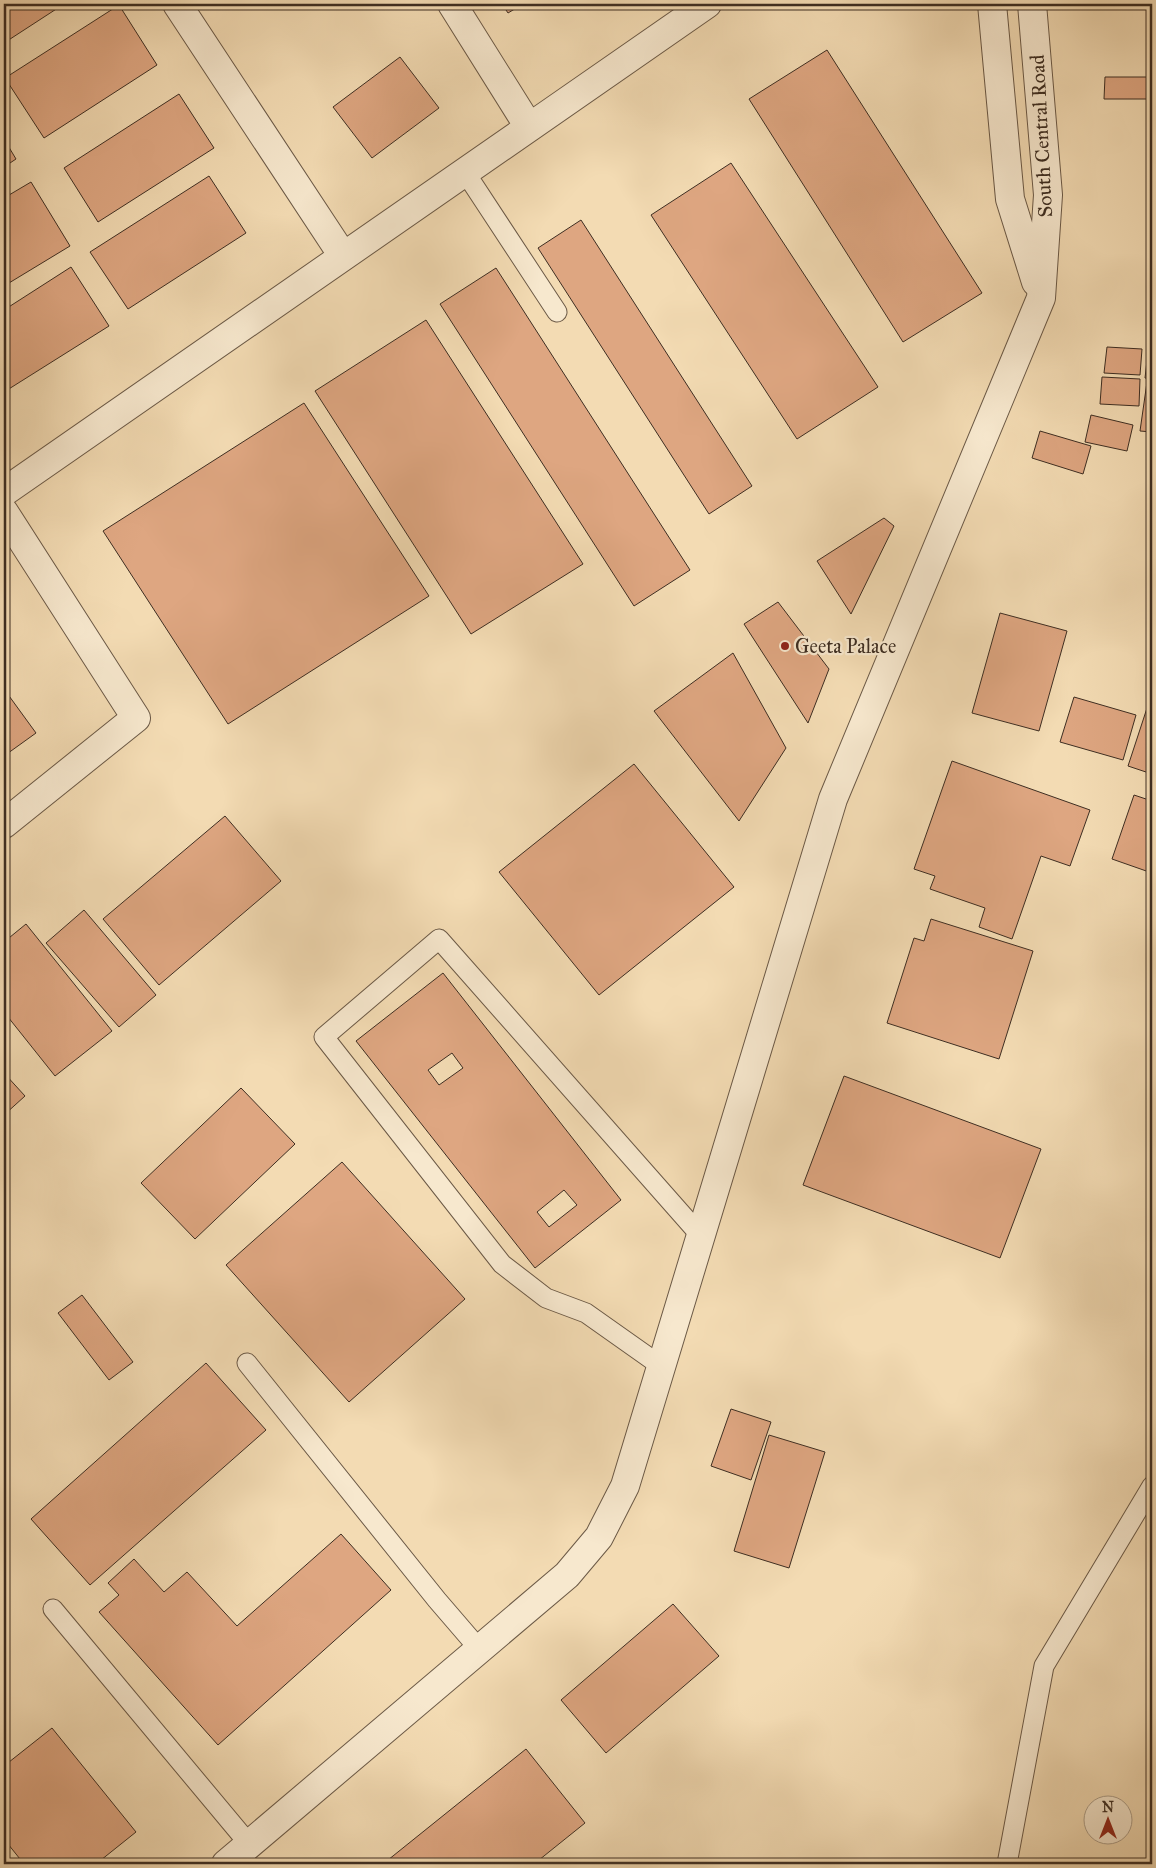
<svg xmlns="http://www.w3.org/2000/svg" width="1156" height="1868" font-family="'IM FELL Great Primer',serif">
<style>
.building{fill:#dea681;stroke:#3e2e22;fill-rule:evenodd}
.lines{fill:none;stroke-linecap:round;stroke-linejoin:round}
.service-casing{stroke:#6b5946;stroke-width:21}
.minor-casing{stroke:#6b5946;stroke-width:30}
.tertiary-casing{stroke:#6b5946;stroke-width:30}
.service{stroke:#f7e8ce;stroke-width:19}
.minor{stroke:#f7e8ce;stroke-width:28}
.tertiary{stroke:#f7e8ce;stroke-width:28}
.poi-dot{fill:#8f2418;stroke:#f7e8ce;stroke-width:2}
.labels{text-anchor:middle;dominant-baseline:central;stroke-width:4.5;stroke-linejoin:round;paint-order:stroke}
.street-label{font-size:20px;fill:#3e2e22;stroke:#f7e8ce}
.poi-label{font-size:20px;fill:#3e2e22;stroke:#f7e8ce;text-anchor:start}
</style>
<rect width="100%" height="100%" fill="#f3dbb3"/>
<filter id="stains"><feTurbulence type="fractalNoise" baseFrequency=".004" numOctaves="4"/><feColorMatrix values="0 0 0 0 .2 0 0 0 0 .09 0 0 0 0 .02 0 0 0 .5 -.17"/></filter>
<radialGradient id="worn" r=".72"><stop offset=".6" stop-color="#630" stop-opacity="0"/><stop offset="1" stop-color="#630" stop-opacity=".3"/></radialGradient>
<!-- building -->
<g class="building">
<path d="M 4,4 L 64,4 L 4,43 Z"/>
<path d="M 502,4 L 523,4 L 508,13 Z"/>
<path d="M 119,5 L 157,65 L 44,138 L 5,78 Z"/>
<path d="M 827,50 L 982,293 L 903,342 L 749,99 Z"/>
<path d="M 400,57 L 439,108 L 372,158 L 333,107 Z"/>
<path d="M 1105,77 L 1148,77 L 1147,99 L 1104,99 Z"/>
<path d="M 179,94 L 214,148 L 98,222 L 64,168 Z"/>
<path d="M 4,139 L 16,159 L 4,167 Z"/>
<path d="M 731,163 L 878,387 L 797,439 L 651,215 Z"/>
<path d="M 209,176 L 246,233 L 128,309 L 90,252 Z"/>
<path d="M 31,182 L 70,246 L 4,286 L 4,198 Z"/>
<path d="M 581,220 L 752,486 L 709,514 L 538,248 Z"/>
<path d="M 71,267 L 109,326 L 4,392 L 4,310 Z"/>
<path d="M 496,268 L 690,570 L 634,606 L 440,304 Z"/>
<path d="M 426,320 L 583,564 L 471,634 L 315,391 Z"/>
<path d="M 1149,343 L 1152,344 L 1152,379 L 1145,378 Z"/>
<path d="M 1107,347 L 1142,349 L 1140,375 L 1104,373 Z"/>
<path d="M 1102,377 L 1140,379 L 1139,406 L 1100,404 Z"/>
<path d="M 1147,382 L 1152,383 L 1152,432 L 1140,431 Z"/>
<path d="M 304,403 L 429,596 L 228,724 L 103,531 Z"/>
<path d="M 1091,415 L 1133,425 L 1127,451 L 1085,442 Z"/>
<path d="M 1040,431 L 1091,446 L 1083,474 L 1032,458 Z"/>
<path d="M 884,518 L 894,526 L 851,614 L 817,561 Z"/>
<path d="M 778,602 L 829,669 L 808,723 L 744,624 Z"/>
<path d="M 1000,613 L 1067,631 L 1039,731 L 972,713 Z"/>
<path d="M 733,653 L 786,748 L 739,821 L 654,711 Z"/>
<path d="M 4,689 L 36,733 L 4,756 Z"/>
<path d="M 1074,697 L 1136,715 L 1123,760 L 1060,742 Z"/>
<path d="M 1149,702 L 1152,703 L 1152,774 L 1128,766 Z"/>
<path d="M 952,761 L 1090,810 L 1070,866 L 1041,856 L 1012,939 L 979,927 L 985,908 L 930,889 L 935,876 L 914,869 Z"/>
<path d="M 634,764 L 734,887 L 599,995 L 499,872 Z"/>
<path d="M 1134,795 L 1152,801 L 1152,873 L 1112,859 Z"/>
<path d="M 225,816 L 281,881 L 159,985 L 103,919 Z"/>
<path d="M 84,910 L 156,995 L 119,1027 L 46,943 Z"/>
<path d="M 931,919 L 1033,951 L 999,1059 L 887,1023 L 914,938 L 924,941 Z"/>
<path d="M 26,924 L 112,1031 L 55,1076 L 4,1012 L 4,942 Z"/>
<path d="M 443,973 L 621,1200 L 535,1268 L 356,1041 ZM 452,1053 L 463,1068 L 439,1085 L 428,1070 ZM 564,1190 L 577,1205 L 549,1227 L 537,1212 Z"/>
<path d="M 4,1073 L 25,1096 L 4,1115 Z"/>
<path d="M 844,1076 L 1041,1149 L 1000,1258 L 803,1185 Z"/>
<path d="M 241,1088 L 295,1144 L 195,1239 L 141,1183 Z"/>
<path d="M 342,1162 L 465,1299 L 349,1402 L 226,1265 Z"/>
<path d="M 82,1295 L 133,1362 L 109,1380 L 58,1313 Z"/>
<path d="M 206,1363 L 266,1430 L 90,1585 L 31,1519 Z"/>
<path d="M 731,1409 L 771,1422 L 751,1480 L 711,1466 Z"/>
<path d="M 769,1435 L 825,1452 L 789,1568 L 734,1551 Z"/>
<path d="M 341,1534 L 391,1590 L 218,1745 L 99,1612 L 119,1595 L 108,1583 L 134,1559 L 164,1592 L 187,1572 L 237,1626 Z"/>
<path d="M 673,1604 L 719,1656 L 606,1753 L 561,1700 Z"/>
<path d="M 52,1728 L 136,1832 L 96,1864 L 24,1864 L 4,1839 L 4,1766 Z"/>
<path d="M 526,1749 L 585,1823 L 534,1864 L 383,1864 Z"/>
</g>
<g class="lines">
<defs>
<g id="service">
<path d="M 465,172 L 557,312"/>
<path d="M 247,1363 L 437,1600 L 480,1650"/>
<path d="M 661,1366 L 586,1313 L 546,1298 L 502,1264 L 324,1037 L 439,939 L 701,1236"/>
<path d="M 53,1609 L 249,1844"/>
<path d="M 1007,1864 L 1044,1666 L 1152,1486"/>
</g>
<g id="minor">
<path d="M 177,4 L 343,256"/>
<path d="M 452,4 L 529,127"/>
<path d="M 4,492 L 707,4"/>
<path d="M 4,512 L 136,718 L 4,824"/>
</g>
<g id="tertiary">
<path d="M 992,4 L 1010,199 L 1036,282"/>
<path d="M 226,1864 L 567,1575 L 599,1537 L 625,1486 L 833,799 L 1041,298 L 1048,195 L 1032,4"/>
</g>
</defs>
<!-- service casing -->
<use href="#service" class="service-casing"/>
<!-- minor casing -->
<use href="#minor" class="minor-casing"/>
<!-- tertiary casing -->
<use href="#tertiary" class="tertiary-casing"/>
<!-- service -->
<use href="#service" class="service"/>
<!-- minor -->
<use href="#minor" class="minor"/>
<!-- tertiary -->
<use href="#tertiary" class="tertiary"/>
</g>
<!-- markers -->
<circle class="poi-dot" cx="785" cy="646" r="5"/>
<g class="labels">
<!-- street labels -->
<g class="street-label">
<text transform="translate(1041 136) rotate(-93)">South Central Road</text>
</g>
<!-- poi labels -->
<g class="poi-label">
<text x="795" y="646">Geeta Palace</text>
</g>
</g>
<!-- margin -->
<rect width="1156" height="1868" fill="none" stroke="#f3dbb3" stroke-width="20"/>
<rect x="5" y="5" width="1146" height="1858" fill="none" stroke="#3e2e22" stroke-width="2.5"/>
<rect x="10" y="10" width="1136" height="1848" fill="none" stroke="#3e2e22"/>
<!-- north arrow -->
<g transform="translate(1108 1820)"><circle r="24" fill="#f7e8ce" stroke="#ad9e89"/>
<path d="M0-4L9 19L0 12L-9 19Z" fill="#8f2418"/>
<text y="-8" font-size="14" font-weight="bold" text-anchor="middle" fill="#3e2e22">N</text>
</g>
<rect width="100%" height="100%" filter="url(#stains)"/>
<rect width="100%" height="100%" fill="url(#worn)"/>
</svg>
